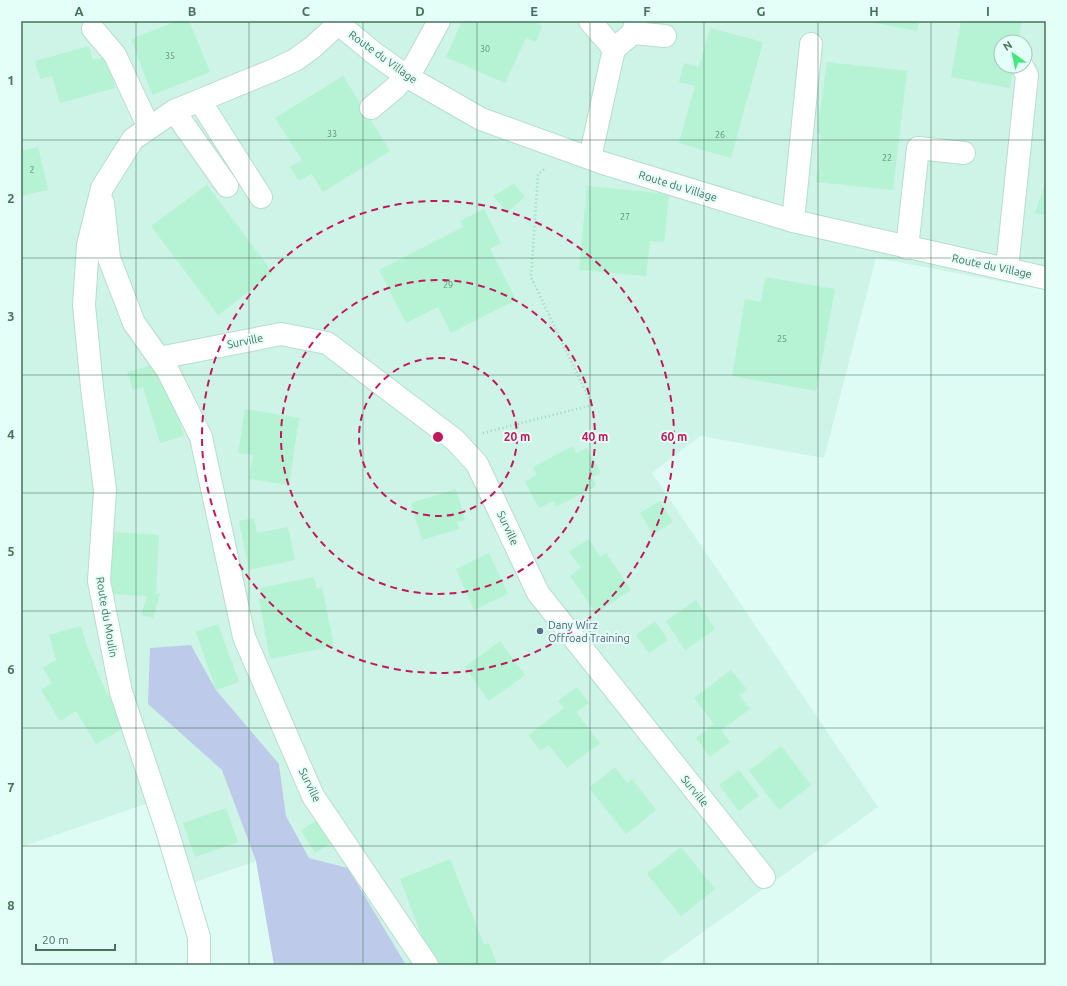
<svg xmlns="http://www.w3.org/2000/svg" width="1067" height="986" font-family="Ubuntu,sans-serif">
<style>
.residential{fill:#cdf4e6;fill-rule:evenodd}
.green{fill:#bdcae9}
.building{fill:#b6f2d4}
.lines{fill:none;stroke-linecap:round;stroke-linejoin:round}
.minor-casing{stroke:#b8ddcd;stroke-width:24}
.path{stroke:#99d6b8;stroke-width:2.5;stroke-dasharray:1 3;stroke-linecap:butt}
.minor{stroke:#fff;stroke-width:22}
.grid{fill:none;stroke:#46725b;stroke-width:1;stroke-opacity:0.55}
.ring{fill:none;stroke:#c2185b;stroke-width:2;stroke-dasharray:7 5}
.service-dot{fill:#5c6f8a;stroke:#e4fff7;stroke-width:1.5}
.labels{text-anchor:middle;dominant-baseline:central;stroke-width:4;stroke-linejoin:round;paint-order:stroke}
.number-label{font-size:9px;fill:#629279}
.street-label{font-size:11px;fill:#46725b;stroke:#e4fff7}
.service-label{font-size:11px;fill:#4e5e75;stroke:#e4fff7;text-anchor:start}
.centre{fill:#c2185b;stroke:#e4fff7;stroke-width:2}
.ring-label{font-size:12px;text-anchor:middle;font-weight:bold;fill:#c2185b;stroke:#e4fff7;stroke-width:4;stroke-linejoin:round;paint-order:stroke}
.neatline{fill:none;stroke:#46725b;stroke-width:1.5}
.grid-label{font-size:13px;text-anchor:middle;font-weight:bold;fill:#46725b}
</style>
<rect width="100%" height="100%" fill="#defcf4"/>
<!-- residential -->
<path class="residential" d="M 21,21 L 1046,21 L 1046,290 L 876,258 L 824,458 L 700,436 L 652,473 L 878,807 L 657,965 L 406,965 L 348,868 L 309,858 L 286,816 L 279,764 L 216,690 L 191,645 L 148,704 L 222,769 L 256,861 L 184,886 L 157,800 L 21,847 ZM 1001,42 L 1025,42 L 1025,66 L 1001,66 Z"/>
<!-- green -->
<path class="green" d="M 191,645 L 216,690 L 279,764 L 286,816 L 309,858 L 348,868 L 406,965 L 274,965 L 256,861 L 222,770 L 148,704 L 150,648 Z"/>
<!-- building -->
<g class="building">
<path d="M 177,21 L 189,21 L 210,72 L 152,95 L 131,39 Z"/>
<path d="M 462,21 L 533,21 L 542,26 L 536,42 L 526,38 L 505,83 L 446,57 Z"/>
<path d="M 871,21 L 919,21 L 917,31 L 871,22 Z"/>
<path d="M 961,21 L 1022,21 L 1018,42 L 1001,42 L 1001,66 L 1014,66 L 1010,88 L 951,77 Z"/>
<path d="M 710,28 L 763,42 L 731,158 L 679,143 L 695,86 L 679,82 L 684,63 L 699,67 Z"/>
<path d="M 89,46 L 93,60 L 107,56 L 115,88 L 60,103 L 52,76 L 40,79 L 35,61 Z"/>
<path d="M 827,62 L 907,71 L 893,190 L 816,182 L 821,134 L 817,133 Z"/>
<path d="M 343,76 L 390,151 L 323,192 L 312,174 L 299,181 L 290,167 L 302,160 L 275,118 Z"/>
<path d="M 38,147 L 48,190 L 21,196 L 21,151 Z"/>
<path d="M 1046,180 L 1046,216 L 1035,213 Z"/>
<path d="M 514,184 L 525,197 L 507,212 L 493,196 Z"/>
<path d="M 207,185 L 273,273 L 218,315 L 151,226 Z"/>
<path d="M 587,186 L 669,194 L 664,242 L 650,241 L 646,276 L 579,270 Z"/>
<path d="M 484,209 L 501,243 L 490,249 L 516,300 L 451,333 L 438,307 L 406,323 L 379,270 L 463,227 L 460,221 Z"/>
<path d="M 765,277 L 835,289 L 816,391 L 732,376 L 745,299 L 761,302 Z"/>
<path d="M 152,365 L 160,382 L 167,380 L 184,436 L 160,443 L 143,387 L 133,390 L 127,372 Z"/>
<path d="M 245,409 L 299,418 L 289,485 L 249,479 L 253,455 L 238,453 Z"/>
<path d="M 573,446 L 576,453 L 587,448 L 601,473 L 592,477 L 596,486 L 556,507 L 553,501 L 539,508 L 525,482 L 537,475 L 533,467 Z"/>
<path d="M 456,489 L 465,520 L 457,522 L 459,529 L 422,540 L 411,503 Z"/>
<path d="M 660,501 L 673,522 L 653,534 L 640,513 Z"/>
<path d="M 254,518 L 257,533 L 288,527 L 295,560 L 249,570 L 239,521 Z"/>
<path d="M 113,532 L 159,535 L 156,593 L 160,594 L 153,618 L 141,615 L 147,596 L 110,594 Z"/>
<path d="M 589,539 L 600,557 L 606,553 L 631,590 L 596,613 L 570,576 L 581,568 L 569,552 Z"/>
<path d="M 489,553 L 508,594 L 474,610 L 456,569 Z"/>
<path d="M 314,577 L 317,589 L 322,587 L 334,646 L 270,659 L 259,599 L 263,598 L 260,588 Z"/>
<path d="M 696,600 L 715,629 L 685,650 L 666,621 Z"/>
<path d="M 655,621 L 668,640 L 649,653 L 636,635 Z"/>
<path d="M 218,624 L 239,682 L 216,690 L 196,632 Z"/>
<path d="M 81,626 L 87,646 L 105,690 L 127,726 L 96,744 L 76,711 L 60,721 L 41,690 L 52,683 L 43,668 L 56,660 L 49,635 Z"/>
<path d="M 500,641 L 525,675 L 489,701 L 465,667 Z"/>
<path d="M 731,670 L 747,690 L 739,695 L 750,709 L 721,730 L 730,742 L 710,757 L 696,738 L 714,724 L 694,698 Z"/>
<path d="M 577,687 L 589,703 L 576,712 L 600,743 L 567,768 L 549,745 L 540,751 L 529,735 L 564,708 L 558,701 Z"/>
<path d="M 781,746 L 811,785 L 779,810 L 749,771 Z"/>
<path d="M 615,767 L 627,783 L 632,779 L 656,810 L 626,834 L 589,788 Z"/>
<path d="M 739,770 L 759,796 L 739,811 L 719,785 Z"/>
<path d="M 226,808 L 238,842 L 195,857 L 183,823 Z"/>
<path d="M 321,818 L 335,841 L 315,853 L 301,830 Z"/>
<path d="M 681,847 L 715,889 L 681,916 L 647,874 Z"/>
<path d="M 450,859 L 484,945 L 489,943 L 497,965 L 444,965 L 443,963 L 433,965 L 400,879 Z"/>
</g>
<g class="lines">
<defs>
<g id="minor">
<path d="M 335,21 L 374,53 L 406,76 L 481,119 L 603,163 L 793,221 L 1046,278"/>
<path d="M 590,21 L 614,49"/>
<path d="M 93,29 L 115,55 L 149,128"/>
<path d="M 633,33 L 665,36"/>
<path d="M 200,101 L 261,197"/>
<path d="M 371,108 L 395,88 L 415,65 L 439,21"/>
<path d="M 174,111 L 227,186"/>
<path d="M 590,158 L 614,49 L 633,33 L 636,21"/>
<path d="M 103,203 L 109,258 L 134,323 L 168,371 L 201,437 L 244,637 L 313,796 L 427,965"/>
<path d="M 793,221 L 811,44"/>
<path d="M 907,248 L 918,148 L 964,153"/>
<path d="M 1007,269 L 1027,75 L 1022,66"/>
<path d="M 159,358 L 281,334 L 327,343 L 455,440 L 477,464 L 538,593 L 764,877"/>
<path d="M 199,965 L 199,937 L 167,830 L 121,692 L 99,581 L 105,490 L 92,388 L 84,305 L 88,245 L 102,188 L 133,139 L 174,111 L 276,69 L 295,60 L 313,47 L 338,24"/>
</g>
</defs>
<!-- minor casing -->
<use href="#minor" class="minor-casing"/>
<!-- path -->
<path class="path" d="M 483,433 L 592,405 L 531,277 L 538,174 L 546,168"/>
<!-- minor -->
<use href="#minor" class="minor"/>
</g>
<!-- grid -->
<path class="grid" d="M 136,21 L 136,965M 249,21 L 249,965M 363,21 L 363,965M 477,21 L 477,965M 590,21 L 590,965M 704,21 L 704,965M 818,21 L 818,965M 931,21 L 931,965M 21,140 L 1046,140M 21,258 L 1046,258M 21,375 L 1046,375M 21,493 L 1046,493M 21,611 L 1046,611M 21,728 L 1046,728M 21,846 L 1046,846"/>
<!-- distance rings -->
<g class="ring">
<circle cx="438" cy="437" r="79"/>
<circle cx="438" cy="437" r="157"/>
<circle cx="438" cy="437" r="236"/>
</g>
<!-- markers -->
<circle class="service-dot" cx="540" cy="631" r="4"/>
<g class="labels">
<!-- number labels -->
<g class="number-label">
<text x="485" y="49">30</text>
<text x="170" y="56">35</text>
<text x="332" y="134">33</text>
<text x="720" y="135">26</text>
<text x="887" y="158">22</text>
<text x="32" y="170">2</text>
<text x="625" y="217">27</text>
<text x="448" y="285">29</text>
<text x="782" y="339">25</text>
</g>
<!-- street labels -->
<g class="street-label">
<text transform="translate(383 57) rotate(36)">Route du Village</text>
<text transform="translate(678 186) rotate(17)">Route du Village</text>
<text transform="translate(992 266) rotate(12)">Route du Village</text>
<text transform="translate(245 341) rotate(-11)">Surville</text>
<text transform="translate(508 528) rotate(65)">Surville</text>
<text transform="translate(107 617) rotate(80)">Route du Moulin</text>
<text transform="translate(310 785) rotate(64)">Surville</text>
<text transform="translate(695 791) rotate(51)">Surville</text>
</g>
<!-- service labels -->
<g class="service-label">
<text x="548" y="625">Dany Wirz<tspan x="548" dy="13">Offroad Training</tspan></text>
</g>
</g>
<circle cx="438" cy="437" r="6" class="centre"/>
<g class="ring-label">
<text x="517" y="441">20 m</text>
<text x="595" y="441">40 m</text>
<text x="674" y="441">60 m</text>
</g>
<!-- border -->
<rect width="1067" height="986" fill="none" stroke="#e4fff7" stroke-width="44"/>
<!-- north arrow -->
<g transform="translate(1013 54) rotate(327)"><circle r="19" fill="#e4fff7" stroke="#a5c7b9"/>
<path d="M0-3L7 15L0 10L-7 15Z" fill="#41e979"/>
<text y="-6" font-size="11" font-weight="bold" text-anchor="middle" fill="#46725b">N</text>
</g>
<!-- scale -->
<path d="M36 944v6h79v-6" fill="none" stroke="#46725b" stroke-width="2"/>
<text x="42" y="944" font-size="12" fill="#46725b" stroke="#e4fff7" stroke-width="3" paint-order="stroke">20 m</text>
<rect x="22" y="22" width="1023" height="942" class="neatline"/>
<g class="grid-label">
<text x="79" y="16">A</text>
<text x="192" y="16">B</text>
<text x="306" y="16">C</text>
<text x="420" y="16">D</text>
<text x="534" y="16">E</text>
<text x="647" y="16">F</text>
<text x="761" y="16">G</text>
<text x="874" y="16">H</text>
<text x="988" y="16">I</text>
<text x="11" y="85">1</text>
<text x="11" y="203">2</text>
<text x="11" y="321">3</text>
<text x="11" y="439">4</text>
<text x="11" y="556">5</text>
<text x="11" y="674">6</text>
<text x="11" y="792">7</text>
<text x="11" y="910">8</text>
</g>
</svg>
